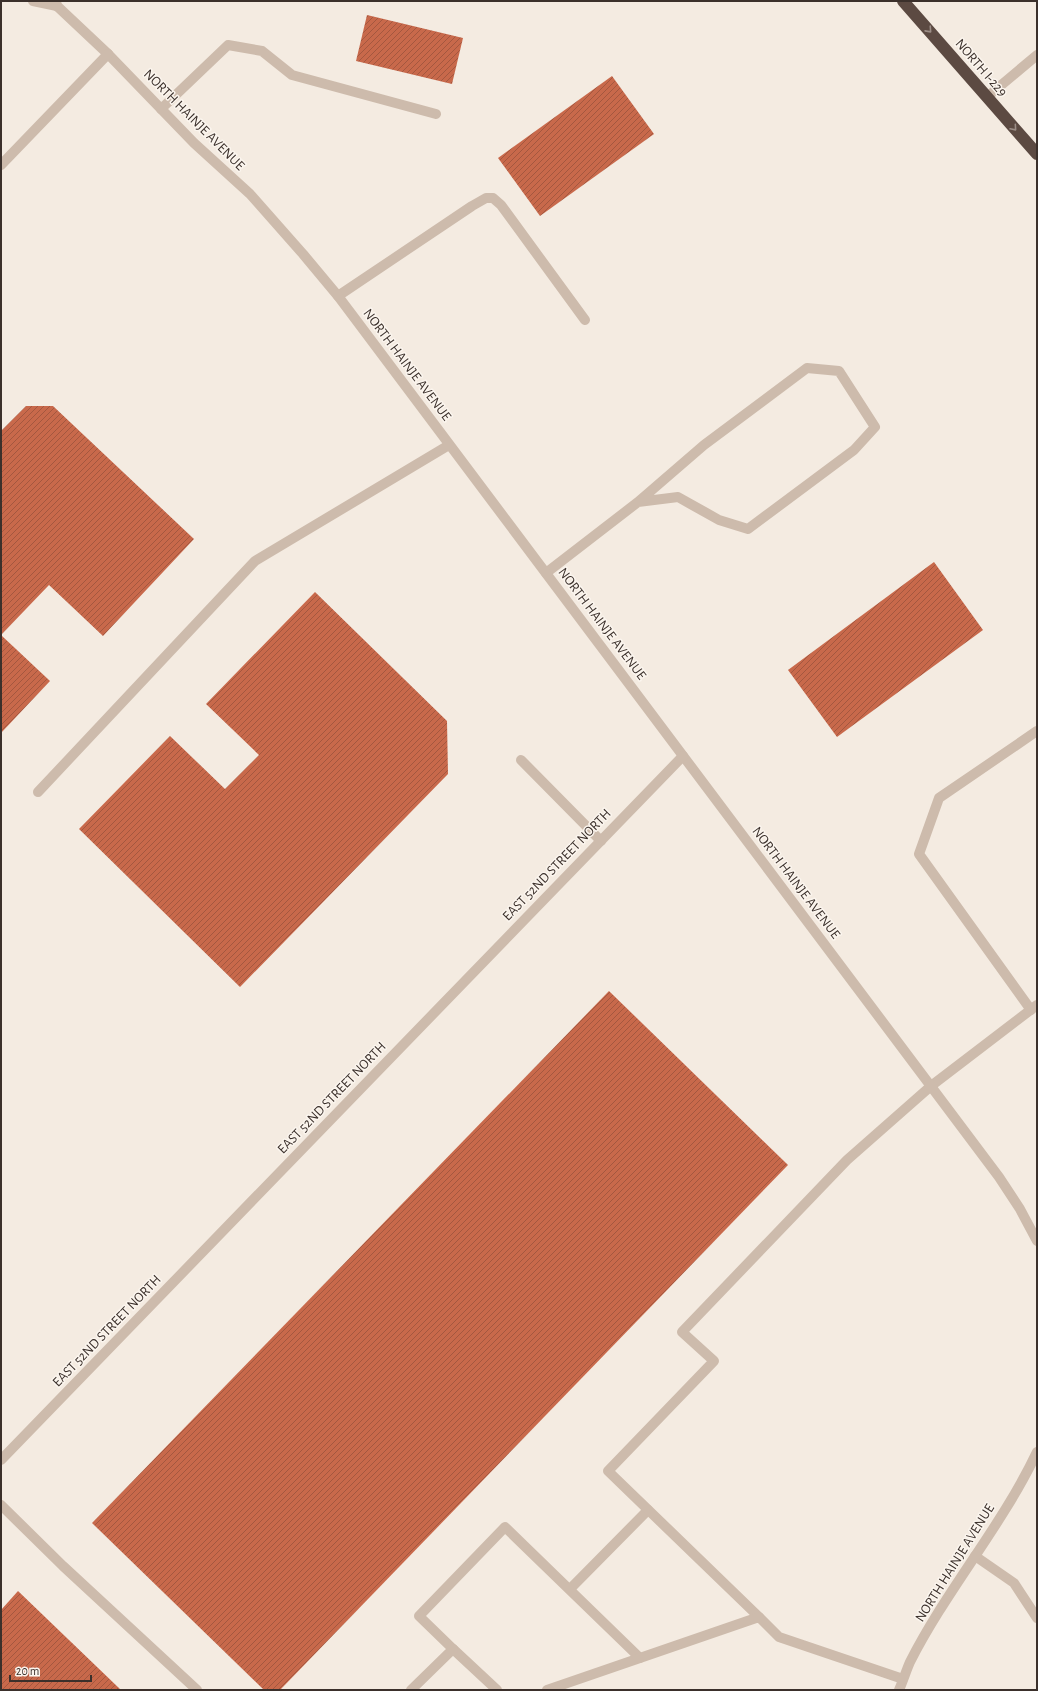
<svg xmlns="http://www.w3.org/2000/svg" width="1038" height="1691" font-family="'Alegreya Sans',sans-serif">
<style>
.building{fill:url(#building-hatch)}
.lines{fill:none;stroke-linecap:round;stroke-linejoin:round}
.service{stroke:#cdbbac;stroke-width:10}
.minor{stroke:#cdbbac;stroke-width:10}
.tertiary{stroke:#cdbbac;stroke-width:10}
.motorway{stroke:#5c4a42;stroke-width:12}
.oneway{stroke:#9c8e87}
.labels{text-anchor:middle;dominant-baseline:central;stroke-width:3;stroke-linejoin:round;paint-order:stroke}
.street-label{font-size:14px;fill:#3b302b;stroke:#fbf5ee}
</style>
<defs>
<pattern id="building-hatch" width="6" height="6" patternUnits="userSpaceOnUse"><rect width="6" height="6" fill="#c8694b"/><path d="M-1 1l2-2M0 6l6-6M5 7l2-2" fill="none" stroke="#a4573f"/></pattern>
</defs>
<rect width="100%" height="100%" fill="#f4ebe1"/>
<!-- building -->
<g class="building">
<path d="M 367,15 L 463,38 L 452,84 L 356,61 Z"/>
<path d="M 612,76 L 654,134 L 540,216 L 498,158 Z"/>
<path d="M 26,406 L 53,406 L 194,539 L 103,636 L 49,585 L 1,635 L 1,431 Z"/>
<path d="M 934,562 L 983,630 L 837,737 L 788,670 Z"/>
<path d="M 315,592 L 447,721 L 448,774 L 240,987 L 79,829 L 170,736 L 225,789 L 259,755 L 206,704 Z"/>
<path d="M 1,635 L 50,681 L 1,733 Z"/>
<path d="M 609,991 L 788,1165 L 280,1690 L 264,1690 L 92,1523 Z"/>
<path d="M 18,1591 L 121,1690 L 1,1690 L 1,1610 Z"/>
</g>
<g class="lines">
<!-- service -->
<g class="service">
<path d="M 33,1 L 57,6"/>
<path d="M 56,1 L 57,6 L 108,54"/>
<path d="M 987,97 L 1037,55"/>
<path d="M 161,109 L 228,45 L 262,51 L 292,75 L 436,114"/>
<path d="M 338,296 L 472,206 L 486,198 L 493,198 L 501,205 L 585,320"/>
<path d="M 546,573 L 638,502 L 678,497 L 719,520 L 748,529 L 854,450 L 875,427 L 839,371 L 807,368 L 704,445 L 638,502"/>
<path d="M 521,760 L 601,841"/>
<path d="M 38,792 L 255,561 L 449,445"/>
<path d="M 1031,1010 L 919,854 L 939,798 L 1037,731"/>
<path d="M 1,1505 L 63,1566 L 197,1690"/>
<path d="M 975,1556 L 1014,1583 L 1037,1618"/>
<path d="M 570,1589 L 648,1510"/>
<path d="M 759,1617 L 608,1471 L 714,1361 L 682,1332 L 847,1160 L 931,1086 L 1037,1005"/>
<path d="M 453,1649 L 497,1690"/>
<path d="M 411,1690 L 453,1649 L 419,1616 L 505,1527 L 640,1658"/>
<path d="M 547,1690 L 759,1617 L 779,1637 L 903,1679"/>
</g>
<!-- minor -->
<g class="minor">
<path d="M 108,54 L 194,143 L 250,194 L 303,254 L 338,296 L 999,1177 L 1020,1209 L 1037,1241"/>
<path d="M 1,1460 L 683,756"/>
<path d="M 899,1690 C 903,1681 906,1671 910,1662 C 947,1589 1002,1526 1037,1452"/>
</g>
<!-- tertiary -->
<path class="tertiary" d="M 1,165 L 108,54"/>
<!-- motorway -->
<path class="motorway" d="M 903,1 L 1037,154"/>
</g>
<!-- one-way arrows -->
<defs><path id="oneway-chevron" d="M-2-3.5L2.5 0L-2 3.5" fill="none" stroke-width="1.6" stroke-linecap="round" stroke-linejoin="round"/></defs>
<g class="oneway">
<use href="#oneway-chevron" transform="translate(929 30) rotate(48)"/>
<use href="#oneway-chevron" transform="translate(1014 128) rotate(49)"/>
</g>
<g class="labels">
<!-- street labels -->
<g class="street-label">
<text transform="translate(981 68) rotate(49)">NORTH I-229</text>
<text transform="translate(194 120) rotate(45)">NORTH HAINJE AVENUE</text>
<text transform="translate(407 365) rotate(53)">NORTH HAINJE AVENUE</text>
<text transform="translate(602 624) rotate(53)">NORTH HAINJE AVENUE</text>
<text transform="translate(557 865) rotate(-46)">EAST 52ND STREET NORTH</text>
<text transform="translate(796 883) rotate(53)">NORTH HAINJE AVENUE</text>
<text transform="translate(332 1098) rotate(-46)">EAST 52ND STREET NORTH</text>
<text transform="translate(107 1331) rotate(-46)">EAST 52ND STREET NORTH</text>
<text transform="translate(955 1563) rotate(-58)">NORTH HAINJE AVENUE</text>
</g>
</g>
<!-- border -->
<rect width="1038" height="1691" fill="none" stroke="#3b302b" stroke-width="4"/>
<!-- scale -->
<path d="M10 1675v6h81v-6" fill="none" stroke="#3b302b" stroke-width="2"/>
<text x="16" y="1675" font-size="12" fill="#3b302b" stroke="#fbf5ee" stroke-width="3" paint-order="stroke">20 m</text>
</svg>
